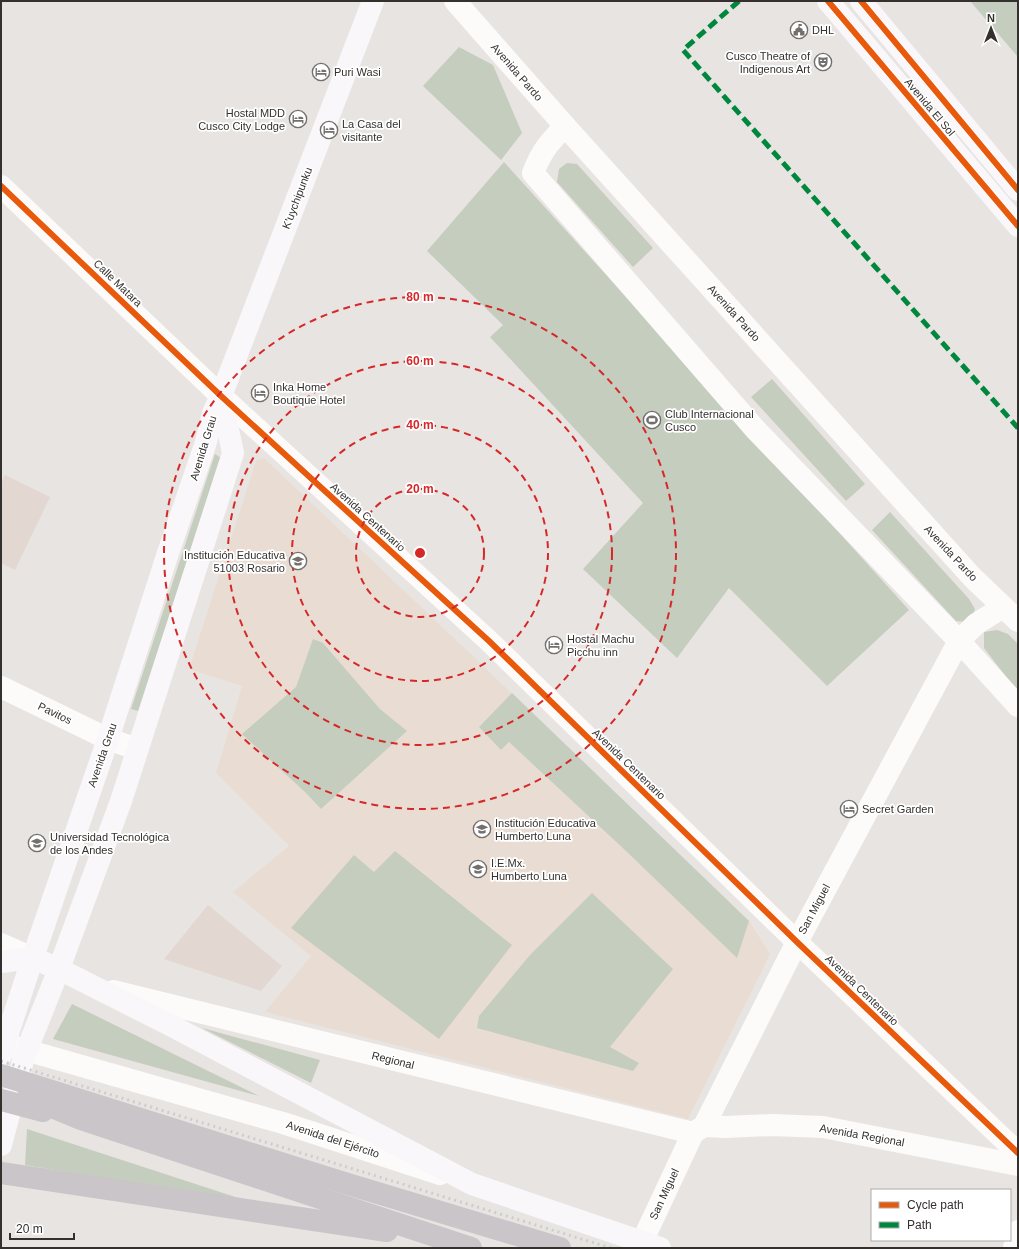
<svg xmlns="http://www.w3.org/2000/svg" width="1019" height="1249" font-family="Helvetica,sans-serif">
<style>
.built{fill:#e2d7d1}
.education{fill:#e9ddd3}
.green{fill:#c5cdbf}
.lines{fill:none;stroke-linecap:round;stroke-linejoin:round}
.street{stroke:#fcfbfa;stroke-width:22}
.secondary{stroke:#f9f7f9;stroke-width:22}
.primary{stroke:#c9c5c8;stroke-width:22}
.rail{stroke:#cecdcd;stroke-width:3;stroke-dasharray:2 4;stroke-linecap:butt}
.quiet{stroke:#00873e;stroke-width:5;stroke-dasharray:10 5;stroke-linecap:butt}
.cycleway-casing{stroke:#fff;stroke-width:8}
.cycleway{stroke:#e8590c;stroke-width:6}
.ring{fill:none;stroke:#d62828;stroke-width:2;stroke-dasharray:7 5}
.labels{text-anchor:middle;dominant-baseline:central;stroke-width:3.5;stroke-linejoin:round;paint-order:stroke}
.poi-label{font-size:11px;fill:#33302e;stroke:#fff;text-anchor:start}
.street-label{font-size:11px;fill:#33302e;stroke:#fff}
.centre{fill:#d62828;stroke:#fff;stroke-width:2}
.ring-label{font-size:12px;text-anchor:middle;font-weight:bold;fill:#d62828;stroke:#fff;stroke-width:3.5;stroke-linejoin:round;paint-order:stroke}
</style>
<rect width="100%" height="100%" fill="#e8e4e1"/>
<!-- built -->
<g class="built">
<path d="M 5,475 L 50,497 L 15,570 L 1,563 L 1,484 Z"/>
<path d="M 208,905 L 282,966 L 261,991 L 164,959 Z"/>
</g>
<!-- education -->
<path class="education" d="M 264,458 L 478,661 L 749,921 L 770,954 L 688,1119 L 265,1012 L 311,956 L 233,892 L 289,846 L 216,773 L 242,686 L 189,669 L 256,461 Z"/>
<!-- green -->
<g class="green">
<path d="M 970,1 L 1018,1 L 1018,57 Z"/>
<path d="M 459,47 L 493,65 L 522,133 L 501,160 L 423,86 Z"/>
<path d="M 504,162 L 909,610 L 827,686 L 729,588 L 677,658 L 583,569 L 643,503 L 490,337 L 503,325 L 427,251 Z"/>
<path d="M 567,163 L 577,164 L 653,248 L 633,267 L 557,182 L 559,169 Z"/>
<path d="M 772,379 L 865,484 L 846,501 L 751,397 Z"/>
<path d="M 215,454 L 221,458 L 138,711 L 131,709 Z"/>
<path d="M 890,512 L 969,599 L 975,609 L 970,622 L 956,621 L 872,530 Z"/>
<path d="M 997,630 L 1008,634 L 1018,644 L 1018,692 L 984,648 L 984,632 Z"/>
<path d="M 313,639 L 323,643 L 380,709 L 407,731 L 321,809 L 306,793 L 242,734 L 296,687 Z"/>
<path d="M 512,693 L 749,921 L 737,958 L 626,851 L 509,742 L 501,750 L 479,727 Z"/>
<path d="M 395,851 L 512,945 L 439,1039 L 291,928 L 354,855 L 374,872 Z"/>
<path d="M 592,893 L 673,969 L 610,1047 L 639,1063 L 633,1071 L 477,1028 L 479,1016 L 530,955 Z"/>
<path d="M 72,1004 L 259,1096 L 53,1039 Z"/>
<path d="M 202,1028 L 320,1060 L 311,1083 Z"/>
<path d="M 27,1129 L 257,1204 L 25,1165 Z"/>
</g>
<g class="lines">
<!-- street -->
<g class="street">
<path d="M 455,1 L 565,126 L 972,577 L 1018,621"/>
<path d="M 565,126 C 549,143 542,150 533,173 L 755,429 L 959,641 L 1018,706"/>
<path d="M 1,186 L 221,396 L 489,641 L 797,942 L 1018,1153"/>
<path d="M 1,687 L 108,739 L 137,749"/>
<path d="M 1,944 L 33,958"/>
<path d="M 113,991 L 693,1133"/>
<path d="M 1,1043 L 283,1123 L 440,1174"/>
<path d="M 704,1126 L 725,1127 L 772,1125 L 823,1127 L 1018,1165"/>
<path d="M 642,1242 L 693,1133 L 704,1126 L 797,942 L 959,641 L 976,624 L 1003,607"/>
<path d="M 1014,1248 L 1018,1231"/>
</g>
<!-- secondary -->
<g class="secondary">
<path d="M 828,1 L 1018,226"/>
<path d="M 861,1 L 1018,190"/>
<path d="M 1,962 L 33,958 L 59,969 L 170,1025 L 472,1184 L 660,1248"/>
<path d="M 1,1055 L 31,963 L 108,739 L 167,556 L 206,442 L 213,413 L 221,396 L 373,1"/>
<path d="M 1,1145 L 24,1057 L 57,974 L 121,801 L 233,453 L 221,396"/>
</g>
<!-- primary -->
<g class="primary">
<path d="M 1,1075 L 338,1181 L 560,1248"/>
<path d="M 28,1097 L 81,1119 L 471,1248"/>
<path d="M 1,1100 L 43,1111"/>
<path d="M 1,1173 L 387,1231"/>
</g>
<!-- rail -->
<path class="rail" d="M 1,1061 L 611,1248"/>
<!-- quiet -->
<path class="quiet" d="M 739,1 L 683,50 L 1018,428"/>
<defs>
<g id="cycleway">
<path d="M 828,1 L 1018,226"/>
<path d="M 861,1 L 1018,190"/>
<path d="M 1,186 L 221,396 L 489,641 L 797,942 L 1018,1153"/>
</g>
</defs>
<!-- cycleway casing -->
<use href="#cycleway" class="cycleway-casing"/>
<!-- cycleway -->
<use href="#cycleway" class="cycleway"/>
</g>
<!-- distance rings -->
<g class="ring">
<circle cx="420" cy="553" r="64"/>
<circle cx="420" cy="553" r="128"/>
<circle cx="420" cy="553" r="192"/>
<circle cx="420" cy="553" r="256"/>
</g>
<!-- icons -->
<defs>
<symbol id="civic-ring" viewBox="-11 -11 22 22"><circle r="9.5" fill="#fff" stroke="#726f6d" stroke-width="1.5"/><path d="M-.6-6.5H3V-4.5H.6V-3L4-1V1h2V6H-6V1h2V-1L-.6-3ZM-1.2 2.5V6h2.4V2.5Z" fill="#726f6d"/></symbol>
<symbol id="theatre-ring" viewBox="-11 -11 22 22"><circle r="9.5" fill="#fff" stroke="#726f6d" stroke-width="1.5"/><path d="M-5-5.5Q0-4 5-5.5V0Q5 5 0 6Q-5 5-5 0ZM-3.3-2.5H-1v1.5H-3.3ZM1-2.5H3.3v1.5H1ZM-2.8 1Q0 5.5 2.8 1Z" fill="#726f6d"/></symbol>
<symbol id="hotel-ring" viewBox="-11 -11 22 22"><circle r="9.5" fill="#fff" stroke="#726f6d" stroke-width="1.5"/><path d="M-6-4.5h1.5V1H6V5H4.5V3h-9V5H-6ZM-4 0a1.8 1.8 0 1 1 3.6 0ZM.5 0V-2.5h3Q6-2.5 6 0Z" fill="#726f6d"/></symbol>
<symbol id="stadium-ring" viewBox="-11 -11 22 22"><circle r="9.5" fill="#fff" stroke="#726f6d" stroke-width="1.5"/><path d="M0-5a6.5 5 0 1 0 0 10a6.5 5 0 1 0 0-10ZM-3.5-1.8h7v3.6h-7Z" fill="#726f6d"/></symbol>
<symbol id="school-ring" viewBox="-11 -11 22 22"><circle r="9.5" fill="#fff" stroke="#726f6d" stroke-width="1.5"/><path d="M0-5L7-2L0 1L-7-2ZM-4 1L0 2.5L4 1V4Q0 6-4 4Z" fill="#726f6d"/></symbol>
<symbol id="university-ring" viewBox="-11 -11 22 22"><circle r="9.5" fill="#fff" stroke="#726f6d" stroke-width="1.5"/><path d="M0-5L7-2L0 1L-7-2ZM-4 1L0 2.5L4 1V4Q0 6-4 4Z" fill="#726f6d"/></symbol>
</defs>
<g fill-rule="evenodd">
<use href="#civic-ring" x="789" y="20" width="20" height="20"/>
<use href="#theatre-ring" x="813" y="52" width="20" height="20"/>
<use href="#hotel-ring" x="311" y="62" width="20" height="20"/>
<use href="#hotel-ring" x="288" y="109" width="20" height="20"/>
<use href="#hotel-ring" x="319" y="120" width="20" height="20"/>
<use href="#hotel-ring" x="250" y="383" width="20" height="20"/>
<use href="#stadium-ring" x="642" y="410" width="20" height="20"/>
<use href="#school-ring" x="288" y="551" width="20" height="20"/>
<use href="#hotel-ring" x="544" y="635" width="20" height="20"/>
<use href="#hotel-ring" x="839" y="799" width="20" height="20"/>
<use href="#school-ring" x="472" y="819" width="20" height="20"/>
<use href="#university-ring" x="27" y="833" width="20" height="20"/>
<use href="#school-ring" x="468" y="859" width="20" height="20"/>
</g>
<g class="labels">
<!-- poi labels -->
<g class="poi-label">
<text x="812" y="30">DHL</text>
<text x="810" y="56" text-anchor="end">Cusco Theatre of<tspan x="810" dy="13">Indigenous Art</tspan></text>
<text x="334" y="72">Puri Wasi</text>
<text x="285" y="113" text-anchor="end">Hostal MDD<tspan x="285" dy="13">Cusco City Lodge</tspan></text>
<text x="342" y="124">La Casa del<tspan x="342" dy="13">visitante</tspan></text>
<text x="273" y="387">Inka Home<tspan x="273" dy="13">Boutique Hotel</tspan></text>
<text x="665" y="414">Club Internacional<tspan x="665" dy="13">Cusco</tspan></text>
<text x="285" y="555" text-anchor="end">Institución Educativa<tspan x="285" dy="13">51003 Rosario</tspan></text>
<text x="567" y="639">Hostal Machu<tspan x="567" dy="13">Picchu inn</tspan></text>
<text x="862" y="809">Secret Garden</text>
<text x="495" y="823">Institución Educativa<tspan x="495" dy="13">Humberto Luna</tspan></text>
<text x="50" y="837">Universidad Tecnológica<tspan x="50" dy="13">de los Andes</tspan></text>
<text x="491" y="863">I.E.Mx.<tspan x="491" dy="13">Humberto Luna</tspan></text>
</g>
<!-- street labels -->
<g class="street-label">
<text transform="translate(517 72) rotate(49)">Avenida Pardo</text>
<text transform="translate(930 107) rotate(50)">Avenida El Sol</text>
<text transform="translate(297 198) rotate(-69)">K'uychipunku</text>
<text transform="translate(118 283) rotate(44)">Calle Matara</text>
<text transform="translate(734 313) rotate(48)">Avenida Pardo</text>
<text transform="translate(203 448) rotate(-73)">Avenida Grau</text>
<text transform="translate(368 517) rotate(42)">Avenida Centenario</text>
<text transform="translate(951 553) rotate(47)">Avenida Pardo</text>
<text transform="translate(55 713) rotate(26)">Pavitos</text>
<text transform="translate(102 755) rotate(-71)">Avenida Grau</text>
<text transform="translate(629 764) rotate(44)">Avenida Centenario</text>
<text transform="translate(814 909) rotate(-62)">San Miguel</text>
<text transform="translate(862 990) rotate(44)">Avenida Centenario</text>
<text transform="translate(393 1060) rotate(14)">Regional</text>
<text transform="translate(862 1135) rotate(10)">Avenida Regional</text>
<text transform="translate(333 1139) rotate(18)">Avenida del Ejército</text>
<text transform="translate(664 1194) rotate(-65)">San Miguel</text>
</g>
</g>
<circle cx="420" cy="553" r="6" class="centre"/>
<g class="ring-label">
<text x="420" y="301">80 m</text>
<text x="420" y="365">60 m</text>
<text x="420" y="429">40 m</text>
<text x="420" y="493">20 m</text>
</g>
<!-- border -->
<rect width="1019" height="1249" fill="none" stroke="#33302e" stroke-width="4"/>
<!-- legend -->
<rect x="871" y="1189" width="140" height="52" fill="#ffffff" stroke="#adacab"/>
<rect x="879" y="1202" width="20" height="6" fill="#e8590c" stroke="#adacab"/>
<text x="907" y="1209" font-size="12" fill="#33302e">Cycle path</text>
<rect x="879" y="1222" width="20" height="6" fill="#00873e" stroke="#adacab"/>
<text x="907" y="1229" font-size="12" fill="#33302e">Path</text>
<!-- north arrow -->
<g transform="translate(991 28)" stroke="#ffffff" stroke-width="3" paint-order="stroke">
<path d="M0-3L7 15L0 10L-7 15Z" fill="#33302e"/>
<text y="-6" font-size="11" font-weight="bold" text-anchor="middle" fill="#33302e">N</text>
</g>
<!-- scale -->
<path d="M10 1233v6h64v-6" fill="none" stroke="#33302e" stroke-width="2"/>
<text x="16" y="1233" font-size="12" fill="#33302e" stroke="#ffffff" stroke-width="3" paint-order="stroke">20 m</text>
</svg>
